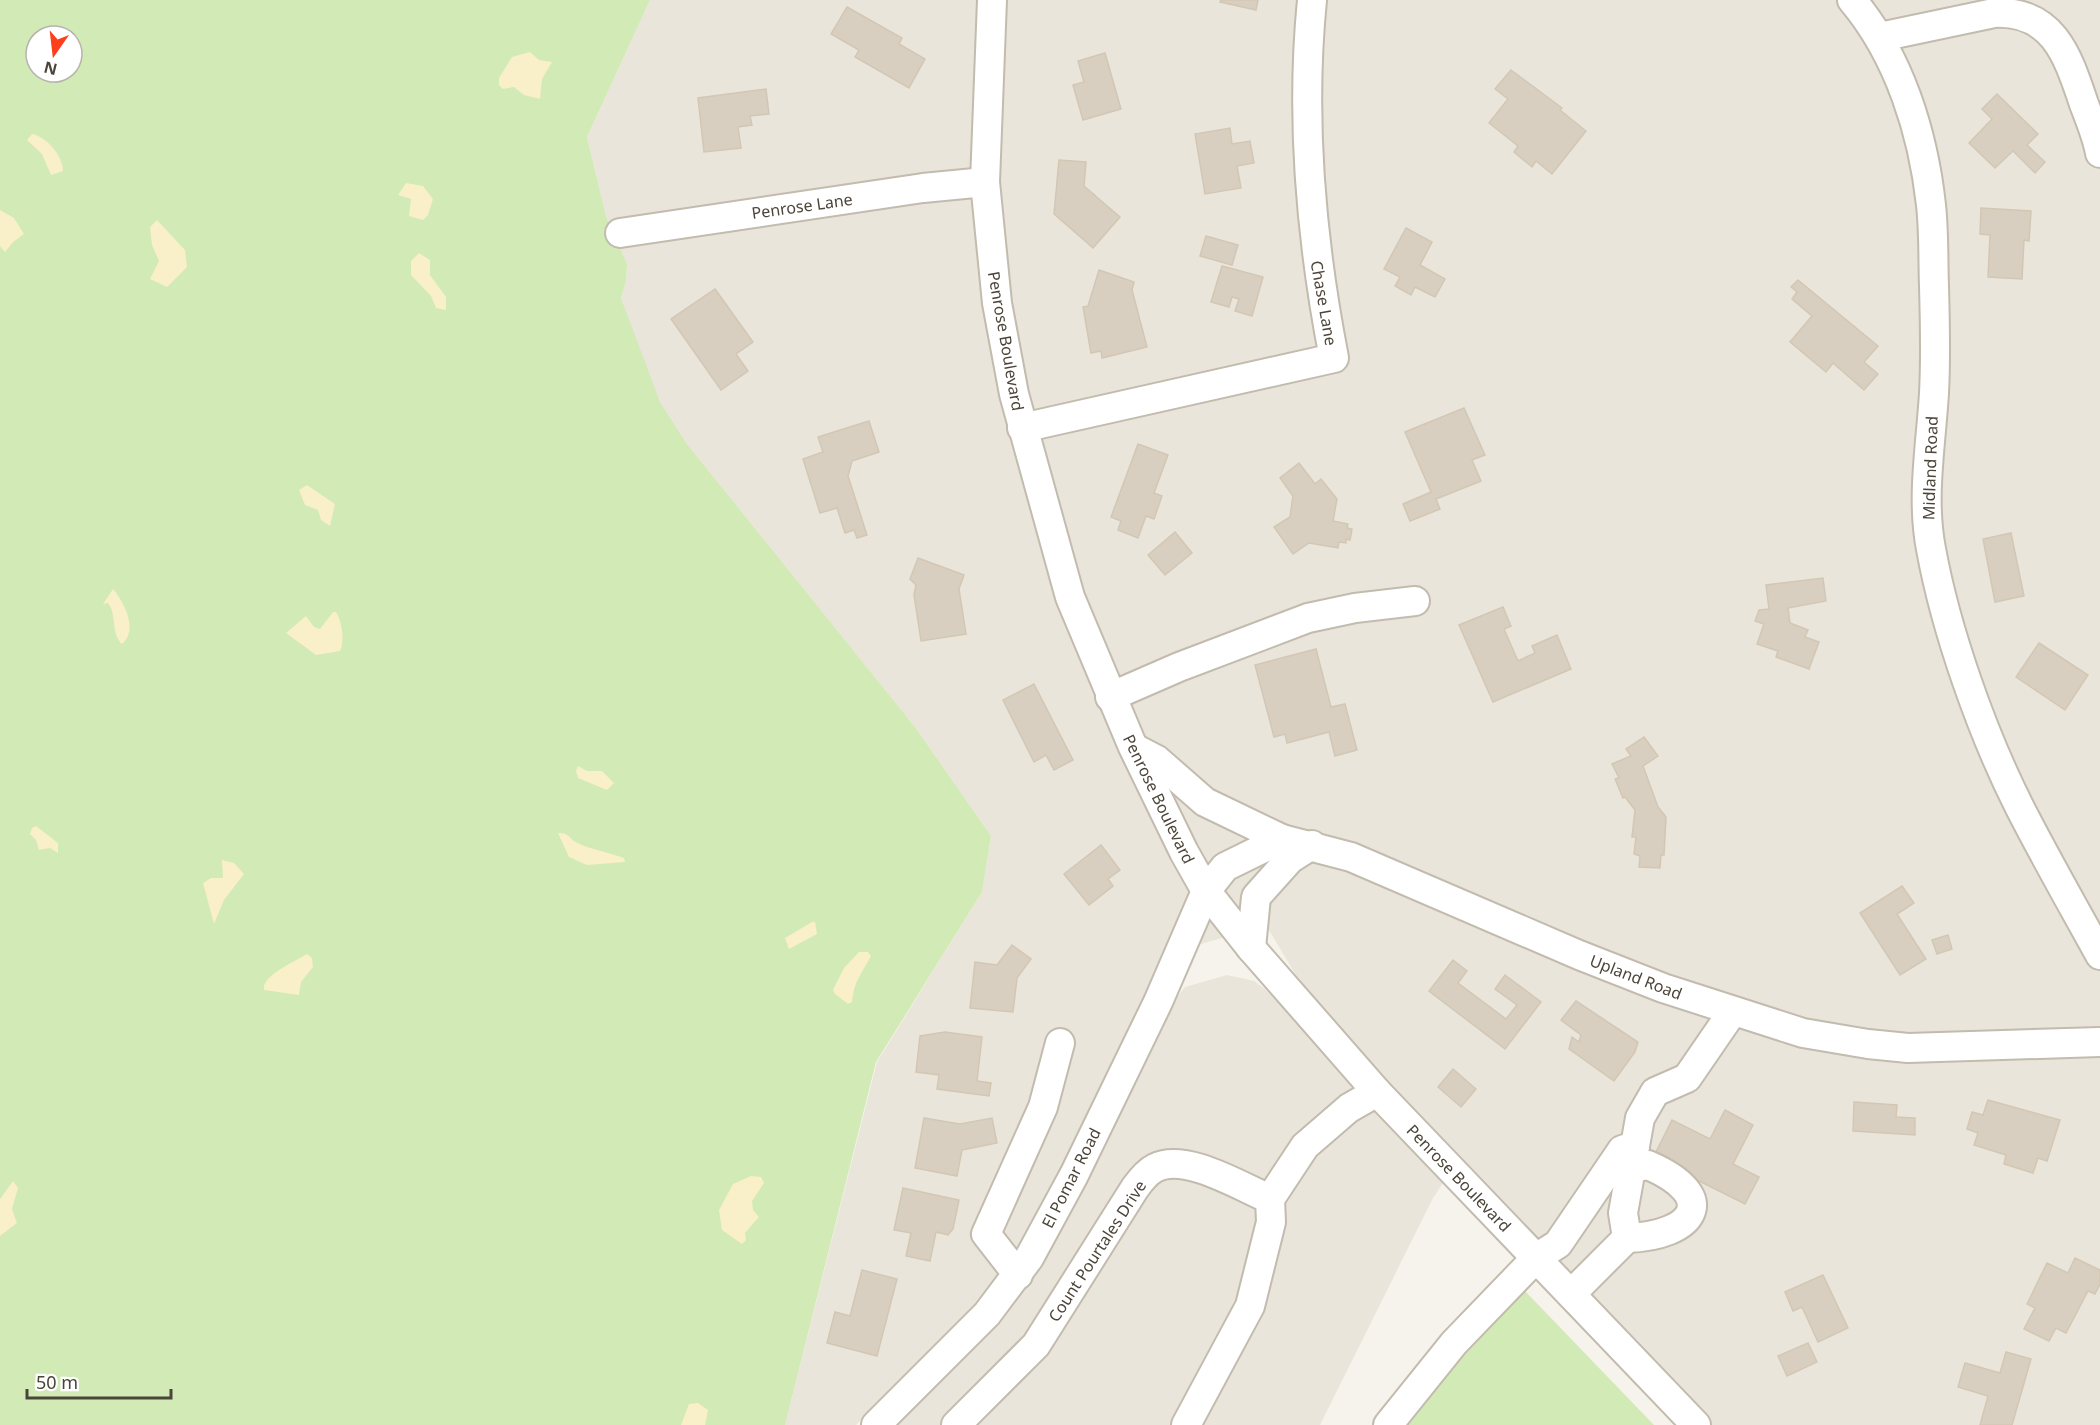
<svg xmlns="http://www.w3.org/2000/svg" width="2100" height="1425" font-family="'Noto Sans',sans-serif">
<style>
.residential{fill:#eae5da}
.green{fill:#d2eab5;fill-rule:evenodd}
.sand{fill:#f9efc9}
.building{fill:#d8cfc1;stroke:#d3c7b4;stroke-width:1.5}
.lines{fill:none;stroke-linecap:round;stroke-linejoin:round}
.minor-casing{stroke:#c2bbae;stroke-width:32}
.minor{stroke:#fff;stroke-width:28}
.labels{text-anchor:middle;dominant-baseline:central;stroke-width:6;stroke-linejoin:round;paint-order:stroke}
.street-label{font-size:16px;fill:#4b4439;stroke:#fff}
</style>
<rect width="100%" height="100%" fill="#f6f3ec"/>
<!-- residential -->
<g class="residential">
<path d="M 650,0 L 2100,0 L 2100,1425 L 1709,1425 L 1408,1105 L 1300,982 L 1266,925 L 1167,954 L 1034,1224 L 977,1305 L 856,1425 L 785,1425 L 877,1062 L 982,892 L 991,836 L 915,727 L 687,444 L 660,402 L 645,367 L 621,298 L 626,281 L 627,264 L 606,216 L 587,137 Z"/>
<path d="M 1227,975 L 1254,981 L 1266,990 L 1447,1177 L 1433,1198 L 1320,1425 L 896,1425 L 1040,1266 L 1071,1211 L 1175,1000 L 1185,987 Z"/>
</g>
<!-- green -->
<g class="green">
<path d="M 0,0 L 650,0 L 587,137 L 606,216 L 627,264 L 626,281 L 621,298 L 660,402 L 687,444 L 915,727 L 991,836 L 982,892 L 876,1062 L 785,1425 L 0,1425 ZM 36,36 L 72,36 L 72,72 L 36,72 Z"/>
<path d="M 1523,1289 L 1654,1425 L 1403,1425 Z"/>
</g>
<!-- sand -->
<g class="sand">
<path d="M 530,52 L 539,60 L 552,62 L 542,79 L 540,99 L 524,95 L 514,87 L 503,89 L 499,85 L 499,78 L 512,57 Z"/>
<path d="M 32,134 C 47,137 63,156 63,171 L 51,175 L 42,154 L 27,140 Z"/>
<path d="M 406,183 L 423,186 L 433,199 L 428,215 L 423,220 L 409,216 L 411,199 L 398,195 Z"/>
<path d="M 0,210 L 14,218 L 24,234 L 13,242 L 5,252 L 0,246 Z"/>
<path d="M 157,220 L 185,250 L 187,267 L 167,287 L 150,279 L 159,261 L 152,245 L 150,227 Z"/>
<path d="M 419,253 L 430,260 L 430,275 L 446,297 L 446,310 L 436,308 L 431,296 L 411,275 L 411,261 Z"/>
<path d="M 307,485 L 335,504 L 330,526 L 321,520 L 318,510 L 305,505 L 299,490 Z"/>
<path d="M 113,589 C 124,602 139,630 122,644 C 111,635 117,614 108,603 L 103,604 Z"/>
<path d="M 333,612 L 336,612 C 342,621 345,642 340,651 L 316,655 L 286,633 L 306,616 L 314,627 L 320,629 Z"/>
<path d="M 578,766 L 587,771 L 602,771 L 614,783 L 607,790 L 578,778 L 576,771 Z"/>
<path d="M 36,826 L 58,843 L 58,853 L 50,848 L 39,850 L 36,840 L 30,834 L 32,828 Z"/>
<path d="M 558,833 C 568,833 568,836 574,841 C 586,849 609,852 624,858 L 625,862 L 587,865 L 569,857 Z"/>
<path d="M 222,860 L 234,863 L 244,874 L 224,900 L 214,924 L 203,883 L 211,878 L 223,878 Z"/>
<path d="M 812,922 L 815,922 L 817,934 L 789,949 L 785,938 Z"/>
<path d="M 859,952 L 868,952 L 871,956 C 863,971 853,983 852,1002 L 848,1004 L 835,994 L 833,990 L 844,968 Z"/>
<path d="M 307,954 L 312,958 L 313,967 L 301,982 L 299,995 L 264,990 C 261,976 294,962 307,954 Z"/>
<path d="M 751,1176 L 761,1177 L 764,1183 L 752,1201 L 753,1210 L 759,1217 L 745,1233 L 746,1240 L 742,1244 L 722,1230 L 719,1210 L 733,1184 Z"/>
<path d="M 13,1181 L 18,1188 L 12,1209 L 17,1223 L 0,1236 L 0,1199 Z"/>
<path d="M 698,1403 L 708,1410 L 705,1425 L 681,1425 L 689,1404 Z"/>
</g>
<!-- building -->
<g class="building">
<path d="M 1221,0 L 1258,0 L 1256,10 L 1220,2 Z"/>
<path d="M 847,7 L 902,38 L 899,44 L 925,59 L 909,88 L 855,57 L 859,50 L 831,34 Z"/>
<path d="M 1105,53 L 1121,109 L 1083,120 L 1073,85 L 1084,82 L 1078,61 Z"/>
<path d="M 1511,70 L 1562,108 L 1560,110 L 1586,131 L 1552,174 L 1536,161 L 1532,167 L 1514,152 L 1518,146 L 1489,123 L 1508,99 L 1495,89 Z"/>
<path d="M 766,89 L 769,114 L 750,116 L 752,125 L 738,127 L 741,148 L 704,152 L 698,98 Z"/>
<path d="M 1997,94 L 2038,134 L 2027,145 L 2045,162 L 2035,173 L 2013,151 L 1995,168 L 1969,143 L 1992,119 L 1982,109 Z"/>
<path d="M 1230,128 L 1232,144 L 1250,141 L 1254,163 L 1237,166 L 1241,188 L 1205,194 L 1195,134 Z"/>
<path d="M 1059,160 L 1086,162 L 1084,186 L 1120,217 L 1093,248 L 1054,214 Z"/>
<path d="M 1981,208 L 2031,211 L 2029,241 L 2024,240 L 2022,279 L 1988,277 L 1990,235 L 1980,234 Z"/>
<path d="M 1406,228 L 1432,242 L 1420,265 L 1445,279 L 1435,297 L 1415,287 L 1411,295 L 1395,286 L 1400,277 L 1384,269 Z"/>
<path d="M 1206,236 L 1238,245 L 1232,265 L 1200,256 Z"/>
<path d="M 1222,266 L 1263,277 L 1252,316 L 1235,311 L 1239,299 L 1232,297 L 1229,307 L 1211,302 Z"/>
<path d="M 1099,270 L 1134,282 L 1132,290 L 1147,347 L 1102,358 L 1101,351 L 1091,353 L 1083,307 L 1088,306 Z"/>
<path d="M 1798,280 L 1878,346 L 1864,362 L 1878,374 L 1864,390 L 1833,363 L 1826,372 L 1790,342 L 1812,316 L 1792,299 L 1797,292 L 1791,287 Z"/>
<path d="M 715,289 L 753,342 L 736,354 L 748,371 L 721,390 L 671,319 Z"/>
<path d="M 1464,408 L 1485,455 L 1472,460 L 1481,481 L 1436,499 L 1440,509 L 1410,521 L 1403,504 L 1431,492 L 1405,432 Z"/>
<path d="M 869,421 L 879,452 L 852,461 L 848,476 L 867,535 L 857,538 L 854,530 L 845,533 L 837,508 L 820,513 L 803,459 L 823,452 L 818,437 Z"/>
<path d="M 1138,444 L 1168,455 L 1154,493 L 1162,496 L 1154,519 L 1146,516 L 1138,538 L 1118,530 L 1121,521 L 1111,517 Z"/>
<path d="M 1299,463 L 1315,484 L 1321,479 L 1337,499 L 1333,521 L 1348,524 L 1347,528 L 1352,529 L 1350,540 L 1346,539 L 1346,543 L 1339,542 L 1338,548 L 1309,543 L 1293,554 L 1274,527 L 1290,517 L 1293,496 L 1280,478 Z"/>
<path d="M 1175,532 L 1192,553 L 1165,575 L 1148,555 Z"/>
<path d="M 2011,533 L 2024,596 L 1995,602 L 1983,539 Z"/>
<path d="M 918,558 L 964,575 L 959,589 L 966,634 L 921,641 L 914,595 L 916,585 L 910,579 Z"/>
<path d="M 1823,578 L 1826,601 L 1788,608 L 1790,623 L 1808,630 L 1805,637 L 1819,642 L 1809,669 L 1776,657 L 1778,651 L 1757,644 L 1764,624 L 1755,621 L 1759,610 L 1769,609 L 1766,585 Z"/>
<path d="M 1503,607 L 1511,626 L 1504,629 L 1518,661 L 1535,653 L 1532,646 L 1557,635 L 1571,669 L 1493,702 L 1459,625 Z"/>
<path d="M 2039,643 L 2088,675 L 2065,710 L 2016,677 Z"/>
<path d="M 1316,649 L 1331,707 L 1345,704 L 1357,750 L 1335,756 L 1329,732 L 1287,743 L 1285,734 L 1274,737 L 1255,665 Z"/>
<path d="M 1034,684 L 1073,760 L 1054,770 L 1046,755 L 1034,762 L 1003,700 Z"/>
<path d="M 1644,737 L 1658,756 L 1643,766 L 1658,807 L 1666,817 L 1664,855 L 1661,855 L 1660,868 L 1639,867 L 1640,856 L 1634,854 L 1636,837 L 1632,837 L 1635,810 L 1625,797 L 1623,798 L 1615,779 L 1619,778 L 1612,764 L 1631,756 L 1626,749 Z"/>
<path d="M 1101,845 L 1120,870 L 1108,879 L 1113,886 L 1089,905 L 1064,874 Z"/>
<path d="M 1902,886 L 1914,903 L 1897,914 L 1926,959 L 1900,975 L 1860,913 Z"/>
<path d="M 1948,935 L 1952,949 L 1937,954 L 1932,940 Z"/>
<path d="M 1012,945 L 1031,959 L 1017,978 L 1013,1012 L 970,1008 L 975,962 L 997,965 Z"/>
<path d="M 1453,960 L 1467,971 L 1458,983 L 1506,1019 L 1517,1005 L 1495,989 L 1505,975 L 1541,1002 L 1505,1049 L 1429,991 Z"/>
<path d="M 1576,1001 L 1638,1042 L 1635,1052 L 1614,1081 L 1569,1049 L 1572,1037 L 1579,1042 L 1581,1035 L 1561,1020 Z"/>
<path d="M 945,1032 L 982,1037 L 977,1081 L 991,1083 L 989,1096 L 937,1089 L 939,1075 L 916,1072 L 920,1036 Z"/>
<path d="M 1453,1069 L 1476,1089 L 1461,1107 L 1438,1087 Z"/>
<path d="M 1988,1100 L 2060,1120 L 2047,1161 L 2038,1158 L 2033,1173 L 2004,1164 L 2006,1155 L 1974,1145 L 1978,1133 L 1967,1129 L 1972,1112 L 1983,1115 Z"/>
<path d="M 1854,1102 L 1897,1105 L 1896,1117 L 1915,1118 L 1915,1135 L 1853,1131 Z"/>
<path d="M 1725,1110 L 1753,1125 L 1733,1164 L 1759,1177 L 1745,1204 L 1653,1158 L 1672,1120 L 1710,1139 Z"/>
<path d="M 924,1118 L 960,1124 L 992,1118 L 997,1143 L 962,1150 L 957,1176 L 915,1168 Z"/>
<path d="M 903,1188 L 959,1200 L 953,1229 L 948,1235 L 936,1232 L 930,1261 L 906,1256 L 911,1233 L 894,1230 Z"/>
<path d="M 2075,1258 L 2100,1270 L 2100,1284 L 2095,1294 L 2088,1291 L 2066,1333 L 2056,1328 L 2049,1341 L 2024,1329 L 2035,1308 L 2027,1304 L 2047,1263 L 2068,1273 Z"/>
<path d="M 862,1270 L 897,1279 L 877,1356 L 827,1343 L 835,1312 L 850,1316 Z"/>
<path d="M 1823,1275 L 1848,1328 L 1818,1342 L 1802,1307 L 1793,1311 L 1785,1292 Z"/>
<path d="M 1808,1343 L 1817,1362 L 1787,1376 L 1778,1356 Z"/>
<path d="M 2006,1352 L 2031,1359 L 2012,1425 L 1980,1425 L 1988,1396 L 1958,1387 L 1965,1363 L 2000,1373 Z"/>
</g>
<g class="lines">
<defs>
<g id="minor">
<path d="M 992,0 L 985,182 L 997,303 L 1014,394 L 1070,597 L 1133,747 L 1184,852 L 1206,891 L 1251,948 L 1377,1092 L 1696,1425"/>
<path d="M 1852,0 C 1899,56 1923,132 1931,205 C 1934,232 1933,259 1934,286 C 1935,322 1936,357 1934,393 C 1931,444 1921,498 1931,549 C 1946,631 1982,733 2020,808 C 2045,857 2073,906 2100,955"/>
<path d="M 1880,37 L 1994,13 C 2054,10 2068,57 2084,104 C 2090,120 2097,136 2100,153"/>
<path d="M 620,233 L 923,188 L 985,182"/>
<path d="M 1022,428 L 1334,358 C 1311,240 1300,120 1312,0"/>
<path d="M 1110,697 L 1179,667 L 1308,618 L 1355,608 L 1415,601"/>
<path d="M 1134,748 L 1157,760 L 1205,802 L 1282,839"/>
<path d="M 1251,948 L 1256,897 L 1290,859 L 1312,845"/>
<path d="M 1627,1238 C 1694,1236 1722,1197 1648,1165 L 1632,1168"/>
<path d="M 1018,1275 L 986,1234 L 1043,1107 L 1060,1043"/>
<path d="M 1571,1294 L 1627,1238 L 1623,1213 L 1640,1118 L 1655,1092 L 1687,1078 L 1733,1011"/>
<path d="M 876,1425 L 987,1314 L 1029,1258 L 1074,1175 L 1158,1002 L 1206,891 L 1225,867 L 1282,839 L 1351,857 L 1579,955 L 1663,988 L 1803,1033 L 1868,1044 L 1908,1048 L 2100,1042"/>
<path d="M 956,1425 L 1036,1345 L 1135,1188 C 1140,1181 1147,1172 1155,1168 C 1185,1152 1241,1187 1270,1199"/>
<path d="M 1186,1425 L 1250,1306 L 1271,1222 L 1270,1199 L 1305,1146 L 1349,1108 L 1377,1092"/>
<path d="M 1388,1425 L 1454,1343 L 1536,1258 L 1558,1244 L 1622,1150 L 1635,1146"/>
</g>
</defs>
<!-- minor casing -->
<use href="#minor" class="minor-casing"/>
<!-- minor -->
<use href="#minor" class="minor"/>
</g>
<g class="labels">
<!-- street labels -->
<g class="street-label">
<text transform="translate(802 206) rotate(-8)">Penrose Lane</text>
<text transform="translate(1324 303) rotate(80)">Chase Lane</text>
<text transform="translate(1006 341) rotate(80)">Penrose Boulevard</text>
<text transform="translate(1930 468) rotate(-88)">Midland Road</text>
<text transform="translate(1159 799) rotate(64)">Penrose Boulevard</text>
<text transform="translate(1636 977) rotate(21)">Upland Road</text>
<text transform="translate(1071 1178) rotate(-63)">El Pomar Road</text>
<text transform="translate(1459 1178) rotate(46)">Penrose Boulevard</text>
<text transform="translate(1097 1251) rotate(-57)">Count Pourtales Drive</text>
</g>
</g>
<!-- north arrow -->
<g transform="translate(54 54) rotate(194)"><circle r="28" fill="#ffffff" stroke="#b7b4b0" stroke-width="1.5"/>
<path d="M0-4.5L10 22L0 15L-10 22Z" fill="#fc3f1d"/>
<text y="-9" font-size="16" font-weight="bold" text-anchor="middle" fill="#4b4439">N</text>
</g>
<!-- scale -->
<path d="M27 1389v9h144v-9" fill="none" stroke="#4b4439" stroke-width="3"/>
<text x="36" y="1389" font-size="18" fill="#4b4439" stroke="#ffffff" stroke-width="4.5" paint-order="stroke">50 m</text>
</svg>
